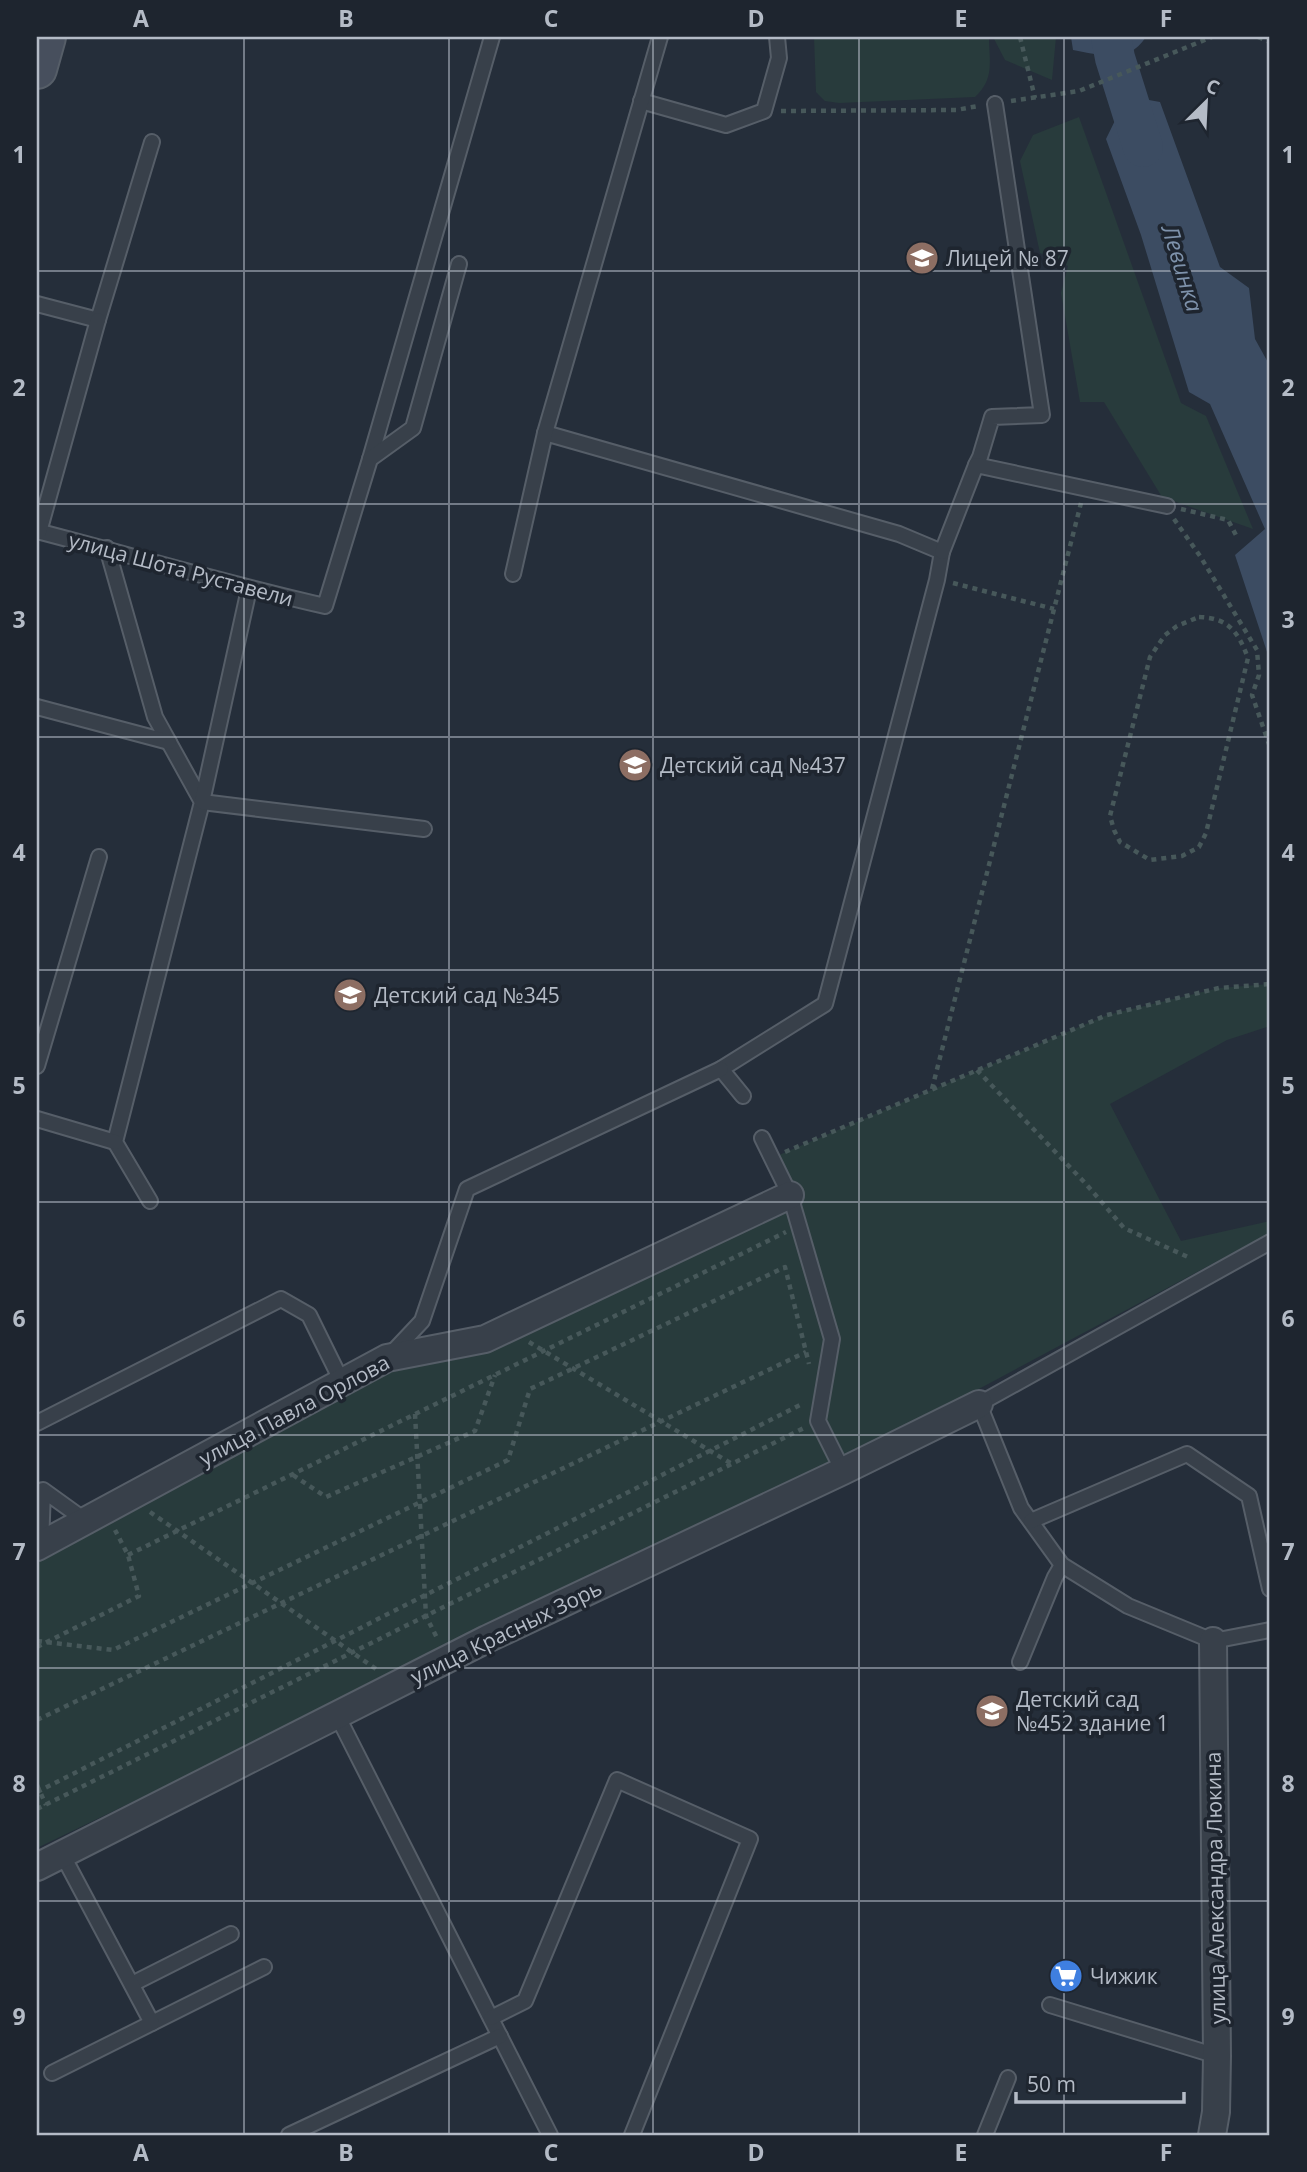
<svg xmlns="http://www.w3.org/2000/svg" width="1307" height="2172" font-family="'Open Sans',sans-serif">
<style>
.green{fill:#283b3c}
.water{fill:#3c4c62}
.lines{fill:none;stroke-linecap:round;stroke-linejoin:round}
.river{stroke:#3c4c62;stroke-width:40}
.lane-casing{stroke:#565e68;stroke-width:18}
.street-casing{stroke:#565e68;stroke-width:30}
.secondary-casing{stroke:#565e68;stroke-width:42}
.path{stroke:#47585a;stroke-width:4.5;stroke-dasharray:5 5;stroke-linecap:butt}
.lane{stroke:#38404a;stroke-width:14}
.street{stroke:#38404a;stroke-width:26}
.secondary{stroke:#474f5d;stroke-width:38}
.grid{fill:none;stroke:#b4bbc6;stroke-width:2;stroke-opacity:0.55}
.labels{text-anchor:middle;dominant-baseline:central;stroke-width:7;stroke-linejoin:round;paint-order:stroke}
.poi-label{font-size:21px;fill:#b4bbc6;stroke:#1e252f;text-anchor:start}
.street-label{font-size:21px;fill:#b4bbc6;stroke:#1e252f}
.water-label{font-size:23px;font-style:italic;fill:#7e92ab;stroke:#1e252f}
.neatline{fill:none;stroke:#b4bbc6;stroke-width:2.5}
.grid-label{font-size:23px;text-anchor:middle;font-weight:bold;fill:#b4bbc6}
</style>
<rect width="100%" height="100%" fill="#252e3a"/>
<!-- green -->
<g class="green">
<path d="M 814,37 L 989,37 C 989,62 995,78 975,97 L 839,103 L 825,101 L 816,92 Z"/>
<path d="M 993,37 L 1056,37 L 1052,80 L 1005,60 Z"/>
<path d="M 1079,117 L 1181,403 L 1206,416 L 1253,529 L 1162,497 L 1104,402 L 1080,402 L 1061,293 L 1068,266 L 1040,253 L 1020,161 L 1033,135 Z"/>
<path d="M 1270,984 L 1270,1026 L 1227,1040 L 1110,1104 L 1181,1241 L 1270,1221 L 1270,1233 L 975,1391 L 838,1461 L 37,1848 L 37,1545 L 387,1358 L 485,1339 L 790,1195 L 772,1158 L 1107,1015 L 1219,988 Z"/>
</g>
<!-- water -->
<g class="water">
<path d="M 1071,37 L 1146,37 C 1127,65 1102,55 1073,50 Z"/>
<path d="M 1127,96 L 1160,102 L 1220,267 L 1249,288 L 1255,339 L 1270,366 L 1270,661 L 1235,555 L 1265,529 L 1210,404 L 1189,392 L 1141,235 L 1106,139 Z"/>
</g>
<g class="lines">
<!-- river -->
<path class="river" d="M 1111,37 L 1115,58 L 1143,147"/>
<defs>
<g id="lane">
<path d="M 641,101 L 726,125 L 764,111 L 779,58 L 777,37"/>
<path d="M 37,304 L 98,320 L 152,142"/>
<path d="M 545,433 L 899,534 L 942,552 L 937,580 L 825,1004 L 721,1069 L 743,1096"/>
<path d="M 370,459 L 492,37"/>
<path d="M 976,465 L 980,457 L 992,417 L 1042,415 L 995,104"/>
<path d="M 37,531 C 133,556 228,584 325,606 L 370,459 L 413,428 L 459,264"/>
<path d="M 39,532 L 98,320"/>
<path d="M 107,548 L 155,717 L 202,802 L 115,1142 L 150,1201"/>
<path d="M 942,552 L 976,465 L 1167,506"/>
<path d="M 513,574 L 545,433 L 660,37"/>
<path d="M 249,589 L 202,802 L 424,829"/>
<path d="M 37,707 L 169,742"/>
<path d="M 37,1066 L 99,857"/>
<path d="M 37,1119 L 115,1142"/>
<path d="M 762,1138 L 790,1195 L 832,1339 L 818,1421 L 843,1471"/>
<path d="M 1270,1242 L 979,1404 L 1021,1508 L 1062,1565 L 1128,1606 L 1213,1641 L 1270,1630"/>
<path d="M 390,1355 L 422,1321 L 467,1189 L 721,1069"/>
<path d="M 37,1423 L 281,1299 L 309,1315 L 342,1382"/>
<path d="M 1031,1521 L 1187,1454 L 1249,1496 L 1270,1589"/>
<path d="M 41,1545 L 43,1490 L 86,1521"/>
<path d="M 1020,1662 L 1055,1577 L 1062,1565"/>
<path d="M 337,1715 L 550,2135"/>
<path d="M 132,1984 L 231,1934"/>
<path d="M 1050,2005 L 1217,2056"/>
<path d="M 491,2018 L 525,2001 L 617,1780 L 750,1839 L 632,2135"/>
<path d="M 152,2023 L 264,1967"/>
<path d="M 52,2073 L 152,2023 L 62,1854"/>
<path d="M 289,2135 L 500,2036"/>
<path d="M 985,2135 L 1008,2078"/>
</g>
<g id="street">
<path d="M 37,1547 L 387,1358 L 485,1339 L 790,1195"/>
<path d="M 37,1867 L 487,1639 L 843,1471 L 979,1404"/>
<path d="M 1212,2135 L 1216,2112 L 1217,2056 L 1213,1641"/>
</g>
<path id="secondary" d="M 37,69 L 46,37"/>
</defs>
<!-- lane casing -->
<use href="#lane" class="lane-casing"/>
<!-- street casing -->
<use href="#street" class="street-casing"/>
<!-- secondary casing -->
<use href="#secondary" class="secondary-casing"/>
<!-- path -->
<g class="path">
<path d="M 1020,37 L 1035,98"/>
<path d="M 1258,37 L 1270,42"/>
<path d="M 1011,101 L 1079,91 L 1212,37"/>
<path d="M 781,111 L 956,110 L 978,106"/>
<path d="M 1181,509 L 1228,520 L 1238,539"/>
<path d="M 1174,519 L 1200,556 L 1257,650 L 1259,675 L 1252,695 L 1270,747"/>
<path d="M 953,583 L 1054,609"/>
<path d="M 1199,617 C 1229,618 1238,632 1248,658 L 1206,833 L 1199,847 L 1182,856 L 1150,860 L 1120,842 L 1114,830 L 1110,816 L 1150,657 L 1165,635 L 1177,626 Z"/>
<path d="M 977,1070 L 1086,1184 L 1124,1228 L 1188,1257"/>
<path d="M 932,1089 L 1081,503"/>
<path d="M 785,1152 L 1107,1015 L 1219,988 L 1270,984"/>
<path d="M 529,1342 L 732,1464"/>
<path d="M 415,1414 L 426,1616 L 437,1638"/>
<path d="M 293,1475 L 326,1497 L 475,1431 L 495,1375"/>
<path d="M 150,1512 L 376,1669"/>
<path d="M 128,1555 L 786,1232"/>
<path d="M 37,1641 L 113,1650 L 508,1460 L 530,1389 L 785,1267 L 809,1364"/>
<path d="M 37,1647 L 139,1596 L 128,1555 L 115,1530"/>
<path d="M 37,1720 L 806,1352"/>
<path d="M 37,1785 L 46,1805"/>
<path d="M 37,1792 L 804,1403"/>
<path d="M 37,1809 L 804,1428"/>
</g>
<!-- lane -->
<use href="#lane" class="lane"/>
<!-- street -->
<use href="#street" class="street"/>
<!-- secondary -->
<use href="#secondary" class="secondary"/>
</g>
<!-- grid -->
<path class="grid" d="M 244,37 L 244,2135M 449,37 L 449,2135M 653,37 L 653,2135M 859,37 L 859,2135M 1064,37 L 1064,2135M 37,271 L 1270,271M 37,504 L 1270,504M 37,737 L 1270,737M 37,970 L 1270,970M 37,1202 L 1270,1202M 37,1435 L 1270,1435M 37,1668 L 1270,1668M 37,1901 L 1270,1901"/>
<!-- icons -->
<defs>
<symbol id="school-disc" viewBox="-11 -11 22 22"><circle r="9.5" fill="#8d6e63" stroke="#1e252f"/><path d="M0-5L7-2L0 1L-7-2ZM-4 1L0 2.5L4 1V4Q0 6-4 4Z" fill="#fff"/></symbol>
<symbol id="supermarket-disc" viewBox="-11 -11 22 22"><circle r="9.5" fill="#3f7fe0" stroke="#1e252f"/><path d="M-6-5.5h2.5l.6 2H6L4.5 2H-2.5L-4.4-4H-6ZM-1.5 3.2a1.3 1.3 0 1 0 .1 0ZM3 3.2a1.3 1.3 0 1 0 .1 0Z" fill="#fff"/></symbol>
</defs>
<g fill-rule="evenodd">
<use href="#school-disc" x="903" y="239" width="38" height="38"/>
<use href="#school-disc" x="616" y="746" width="38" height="38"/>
<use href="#school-disc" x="331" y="976" width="38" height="38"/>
<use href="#school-disc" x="973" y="1692" width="38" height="38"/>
<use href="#supermarket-disc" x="1047" y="1957" width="38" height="38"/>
</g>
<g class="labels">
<!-- poi labels -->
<g class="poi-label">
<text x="946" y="258">Лицей № 87</text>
<text x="660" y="765">Детский сад №437</text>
<text x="374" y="995">Детский сад №345</text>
<text x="1016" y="1699">Детский сад<tspan x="1016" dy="24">№452 здание 1</tspan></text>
<text x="1090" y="1976">Чижик</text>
</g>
<!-- street labels -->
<g class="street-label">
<text transform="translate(181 569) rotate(15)">улица Шота Руставели</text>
<text transform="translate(294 1410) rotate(-28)">улица Павла Орлова</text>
<text transform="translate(506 1632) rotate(-26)">улица Красных Зорь</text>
<text transform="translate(1215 1888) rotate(-91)">улица Александра Люкина</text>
</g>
<!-- water labels -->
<g class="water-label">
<text transform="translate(1183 268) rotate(73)">Левинка</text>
</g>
</g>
<!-- border -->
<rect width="1307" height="2172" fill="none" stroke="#1e252f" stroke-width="77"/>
<!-- north arrow -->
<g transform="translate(1206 102) rotate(24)" stroke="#1e252f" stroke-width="5" paint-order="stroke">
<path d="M0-5L12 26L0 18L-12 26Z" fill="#b4bbc6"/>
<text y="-10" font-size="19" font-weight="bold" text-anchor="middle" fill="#b4bbc6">С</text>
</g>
<!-- scale -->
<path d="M1016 2092v10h168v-10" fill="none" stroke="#b4bbc6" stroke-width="3.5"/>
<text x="1027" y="2092" font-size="21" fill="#b4bbc6" stroke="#1e252f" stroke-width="5" paint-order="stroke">50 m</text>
<rect x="38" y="38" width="1230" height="2096" class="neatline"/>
<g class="grid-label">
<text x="141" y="27">A</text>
<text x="346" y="27">B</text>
<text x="551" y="27">C</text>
<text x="756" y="27">D</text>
<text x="961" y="27">E</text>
<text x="1166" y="27">F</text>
<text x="19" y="163">1</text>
<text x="1288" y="163">1</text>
<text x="19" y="396">2</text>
<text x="1288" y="396">2</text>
<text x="19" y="628">3</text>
<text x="1288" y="628">3</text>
<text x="19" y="861">4</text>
<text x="1288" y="861">4</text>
<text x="19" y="1094">5</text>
<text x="1288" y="1094">5</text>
<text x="19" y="1327">6</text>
<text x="1288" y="1327">6</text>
<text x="19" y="1560">7</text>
<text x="1288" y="1560">7</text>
<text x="19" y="1792">8</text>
<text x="1288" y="1792">8</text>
<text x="19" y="2025">9</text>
<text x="1288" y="2025">9</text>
<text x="141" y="2161">A</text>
<text x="346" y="2161">B</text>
<text x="551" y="2161">C</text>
<text x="756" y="2161">D</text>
<text x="961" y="2161">E</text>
<text x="1166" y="2161">F</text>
</g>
</svg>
